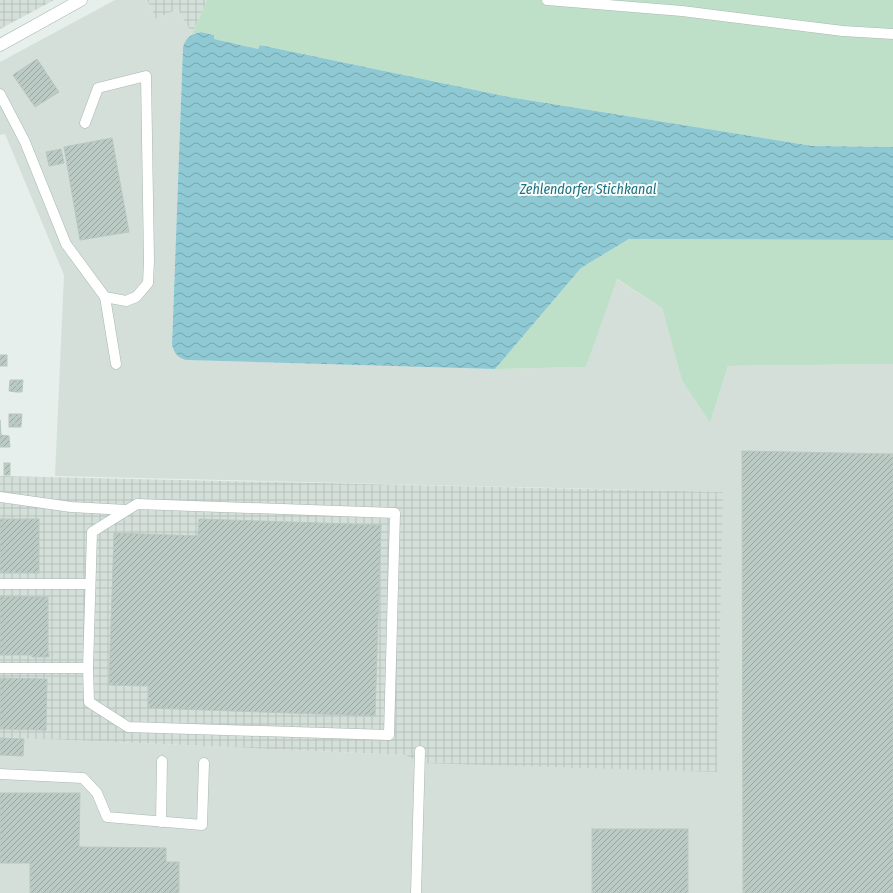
<svg xmlns="http://www.w3.org/2000/svg" width="893" height="893" font-family="'Fira Sans Condensed',sans-serif">
<style>
.built{fill:#d4dfda}
.industrial{fill:url(#industrial-grid)}
.grass{fill:#bfe0c8}
.water{fill:url(#water-waves)}
.building{fill:url(#building-hatch);stroke:#b8c9c2}
.lines{fill:none;stroke-linecap:round;stroke-linejoin:round}
.service-casing{stroke:#a8b8b2;stroke-width:11}
.minor-casing{stroke:#a8b8b2;stroke-width:13}
.service{stroke:#fff;stroke-width:10}
.minor{stroke:#fff;stroke-width:12}
.labels{text-anchor:middle;dominant-baseline:central;stroke-width:4;stroke-linejoin:round;paint-order:stroke}
.water-label{font-size:14px;font-style:italic;fill:#1c6f80;stroke:#f7fbf9}
</style>
<defs>
<pattern id="industrial-grid" width="8" height="8" patternUnits="userSpaceOnUse"><rect width="8" height="8" fill="#d4dfda"/><path d="M0 4h8M4 0v8" fill="none" stroke="#b6c1bc"/></pattern>
<pattern id="water-waves" width="16" height="10" patternUnits="userSpaceOnUse"><rect width="16" height="10" fill="#8ec9d4"/><path d="M0 5q4-4 8 0t8 0" fill="none" stroke="#74a5ad"/></pattern>
<pattern id="building-hatch" width="6" height="6" patternUnits="userSpaceOnUse"><rect width="6" height="6" fill="#bbcac4"/><path d="M-1 1l2-2M0 6l6-6M5 7l2-2" fill="none" stroke="#98a6a0"/></pattern>
</defs>
<rect width="100%" height="100%" fill="#e6efeb"/>
<!-- built -->
<path class="built" d="M 115,0 L 147,0 L 156,19 L 178,9 L 192,34 L 188,37 L 186,40 L 183,47 L 172,345 L 173,350 L 186,360 L 495,369 L 586,367 L 616,279 L 662,308 L 682,381 L 710,423 L 728,366 L 893,364 L 893,893 L 0,893 L 0,738 L 70,740 L 405,755 L 420,763 L 722,492 L 55,476 L 64,275 L 5,134 L 0,135 L 0,62 Z"/>
<!-- industrial -->
<g class="industrial">
<path d="M 0,0 L 54,0 L 0,29 Z"/>
<path d="M 147,0 L 207,0 L 192,34 L 178,9 L 156,19 Z"/>
<path d="M 0,476 L 723,492 L 717,772 L 420,763 L 405,755 L 70,740 L 0,738 Z"/>
</g>
<!-- grass -->
<g class="grass">
<path d="M 207,0 L 893,0 L 893,147 L 813,146 L 509,97 L 260,45 L 258,49 L 213,39 L 214,35 L 201,32 L 192,34 Z"/>
<path d="M 629,239 L 893,240 L 893,364 L 728,366 L 710,423 L 682,381 L 662,308 L 617,279 L 586,367 L 495,369 L 581,268 Z"/>
</g>
<!-- water -->
<path class="water" d="M 201,32 L 214,35 L 214,39 L 258,49 L 260,45 L 509,97 L 813,146 L 893,147 L 893,240 L 629,239 L 581,268 L 495,369 L 186,360 C 178,358 174,353 172,345 L 183,47 C 187,36 190,35 201,32 Z"/>
<!-- building -->
<g class="building">
<path d="M 37,59 L 59,92 L 35,107 L 13,75 Z"/>
<path d="M 112,138 L 129,232 L 80,240 L 64,147 Z"/>
<path d="M 61,149 L 64,163 L 49,166 L 46,152 Z"/>
<rect x="0" y="355" width="7" height="11"/>
<path d="M 10,380 L 17,380 L 16,392 L 9,391 Z"/>
<path d="M 17,380 L 23,380 L 22,392 L 16,392 Z"/>
<rect x="9" y="414" width="6" height="13"/>
<path d="M 15,414 L 22,414 L 21,427 L 15,427 Z"/>
<path d="M 0,420 L 1,435 L 9,436 L 10,447 L 0,447 Z"/>
<path d="M 742,451 L 893,454 L 893,893 L 743,893 Z"/>
<rect x="4" y="463" width="6" height="12"/>
<rect x="0" y="519" width="39" height="54"/>
<path d="M 199,519 L 381,525 L 375,716 L 148,708 L 149,686 L 109,685 L 114,533 L 198,536 Z"/>
<path d="M 0,596 L 48,597 L 48,654 L 49,654 L 49,657 L 32,657 L 32,655 L 0,655 Z"/>
<path d="M 0,678 L 47,679 L 46,730 L 0,729 Z"/>
<path d="M 0,738 L 24,739 L 23,756 L 0,755 Z"/>
<path d="M 0,793 L 80,793 L 79,847 L 166,848 L 166,862 L 179,862 L 179,893 L 30,893 L 30,863 L 0,863 Z"/>
<rect x="592" y="829" width="96" height="64"/>
</g>
<g class="lines">
<defs>
<g id="service">
<path d="M 547,0 L 682,11 L 843,31 L 893,34"/>
<path d="M 0,94 L 25,142 L 66,244 L 105,297 L 116,364"/>
<path d="M 85,123 L 98,88 L 146,76 L 149,261 L 148,283 L 136,297 L 126,301 L 105,297"/>
<path d="M 0,497 L 71,507 L 127,510"/>
<path d="M 137,504 L 395,513 L 389,735 L 128,727 L 89,702 L 88,668 L 92,532 Z"/>
<path d="M 0,584 L 90,584"/>
<path d="M 0,668 L 88,668"/>
<path d="M 0,774 L 83,778 L 97,793 L 107,817 L 202,825 L 204,763"/>
<path d="M 161,822 L 162,761"/>
<path d="M 416,893 L 420,751"/>
</g>
<path id="minor" d="M 0,45 L 81,0"/>
</defs>
<!-- service casing -->
<use href="#service" class="service-casing"/>
<!-- minor casing -->
<use href="#minor" class="minor-casing"/>
<!-- service -->
<use href="#service" class="service"/>
<!-- minor -->
<use href="#minor" class="minor"/>
</g>
<g class="labels">
<!-- water labels -->
<g class="water-label">
<text x="588" y="189">Zehlendorfer Stichkanal</text>
</g>
</g>
</svg>
